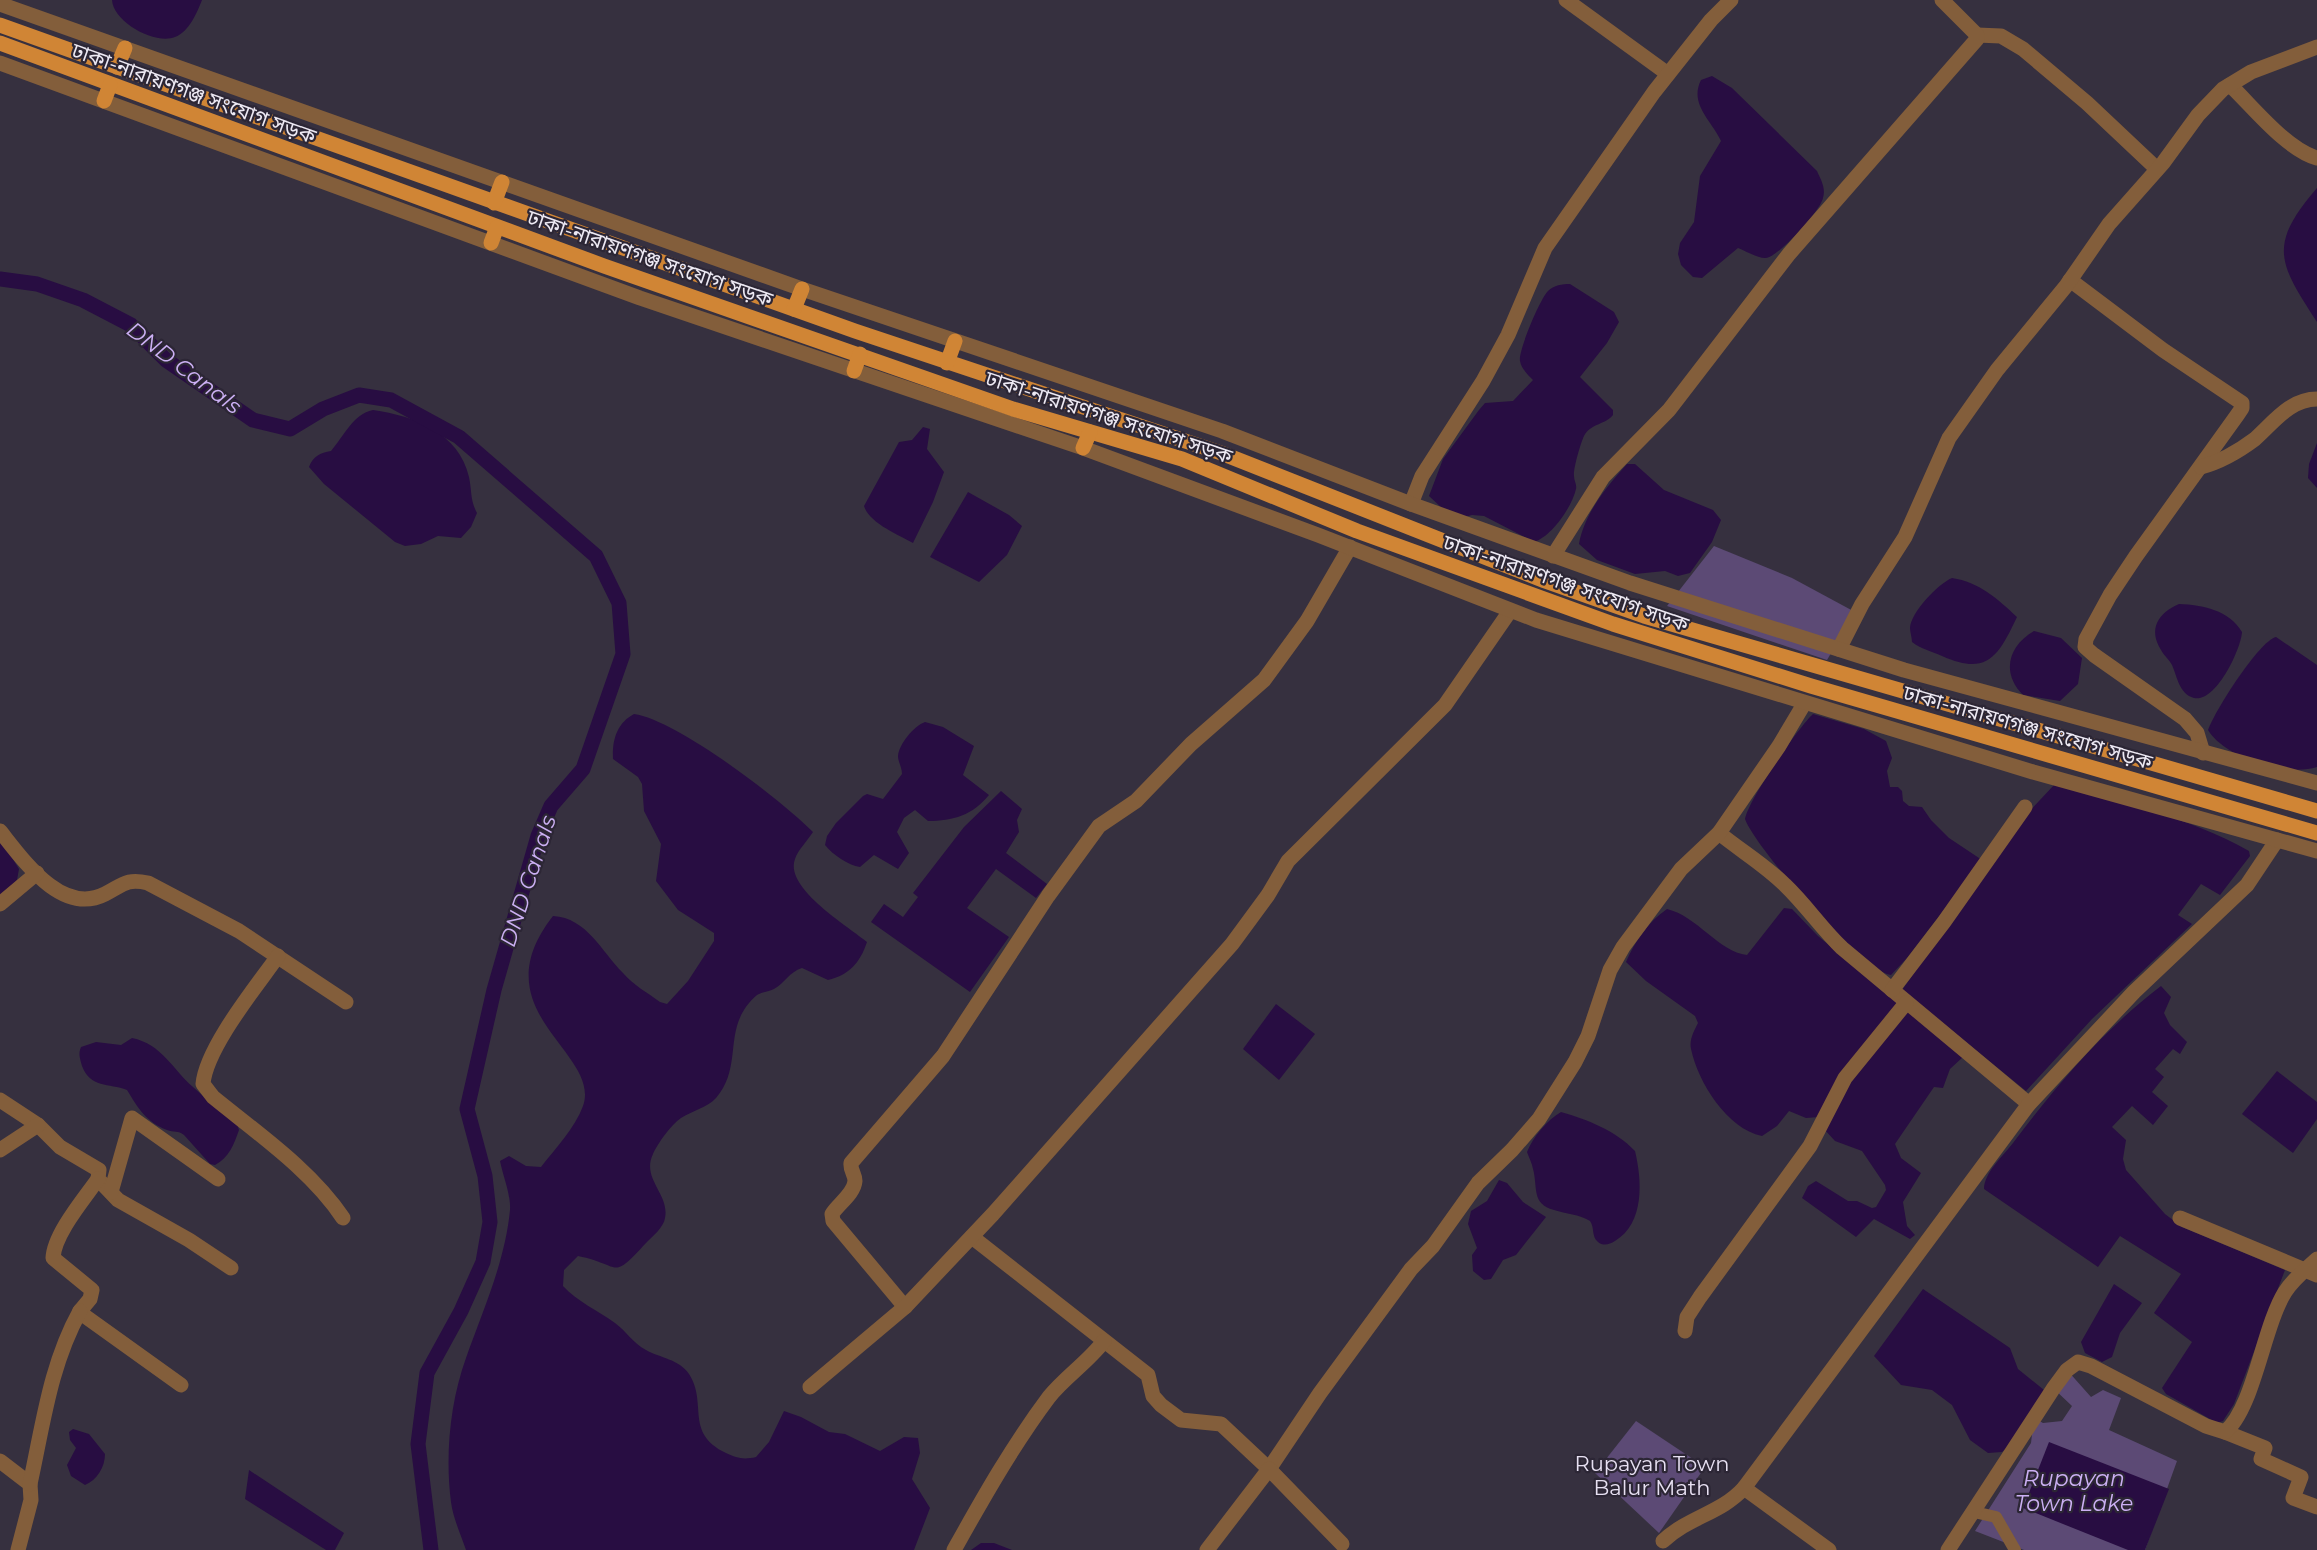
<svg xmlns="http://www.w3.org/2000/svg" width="2317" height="1550" font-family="Montserrat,'Noto Sans Bengali',sans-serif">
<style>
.green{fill:#5c4a75}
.water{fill:#280d42}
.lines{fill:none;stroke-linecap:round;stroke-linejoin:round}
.canal{stroke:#280d42;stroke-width:15}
.pedestrian{stroke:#835e3b;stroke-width:12}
.minor{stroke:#835e3b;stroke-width:15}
.tertiary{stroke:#835e3b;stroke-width:15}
.primary{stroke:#d08535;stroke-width:15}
.labels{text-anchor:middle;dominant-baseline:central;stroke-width:4.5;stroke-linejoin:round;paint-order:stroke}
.street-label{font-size:21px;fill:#ede9f3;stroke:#2c2635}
.park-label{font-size:21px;fill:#e7e0f2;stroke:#2c2635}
.water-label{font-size:22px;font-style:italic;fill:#ccb0f4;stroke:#2c2635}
</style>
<rect width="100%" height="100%" fill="#36303f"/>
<!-- green -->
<g class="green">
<path d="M 1714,546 L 1792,578 L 1855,612 L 1827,660 L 1667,606 Z"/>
<path d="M 2067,1370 L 2091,1397 L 2103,1390 L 2121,1398 L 2109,1430 L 2177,1461 L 2145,1550 L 2024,1550 L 1975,1531 L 2031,1443 L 2034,1418 L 2043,1423 L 2062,1421 L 2072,1406 L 2053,1388 Z"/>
<path d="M 1636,1421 L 1705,1467 L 1659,1533 L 1595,1473 Z"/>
</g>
<!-- water -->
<g class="water">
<path d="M 112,0 L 202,0 C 197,13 189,32 175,37 C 155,45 113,22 112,0 Z"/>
<path d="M 1712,76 L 1732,88 L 1817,171 C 1821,180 1826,188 1823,198 C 1821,210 1777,259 1765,258 C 1757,258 1746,251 1738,248 L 1702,278 L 1693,277 L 1681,265 L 1678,254 L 1680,243 L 1694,222 L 1700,176 L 1721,141 C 1711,120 1689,104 1701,80 Z"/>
<path d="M 2317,188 L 2317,322 C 2279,263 2267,246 2317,188 Z"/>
<path d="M 1570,284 L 1614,312 L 1619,322 L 1607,343 L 1580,377 L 1613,410 L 1613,415 C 1605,425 1591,423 1584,436 C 1581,442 1573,469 1574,476 C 1574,481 1577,484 1576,489 C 1572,507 1551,537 1534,542 L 1484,516 L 1472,515 L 1465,517 L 1443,509 L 1429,496 L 1443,459 L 1479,410 L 1485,403 L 1513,401 L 1533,380 C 1528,375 1521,368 1520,361 C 1518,351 1540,299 1548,291 C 1554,285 1562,284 1570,284 Z"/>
<path d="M 373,410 C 415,416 459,433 469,477 C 472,491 470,500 477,513 L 471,527 L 461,538 L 438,536 L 421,544 L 405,546 L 395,542 L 324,484 L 309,467 C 313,456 320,453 331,451 C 344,436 353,414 373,410 Z"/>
<path d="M 923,427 L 930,429 L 927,449 L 944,472 L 933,502 L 913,543 C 899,535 869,523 864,506 L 899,442 L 912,440 Z"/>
<path d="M 2317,443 L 2317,488 L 2308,478 L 2309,464 Z"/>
<path d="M 1627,464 L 1635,464 L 1664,490 L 1713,510 L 1721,520 L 1712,542 L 1690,573 L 1678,576 L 1665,571 L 1635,574 L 1597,560 L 1579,544 C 1584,514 1607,486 1627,464 Z"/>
<path d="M 968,492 L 1009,515 L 1022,526 L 1007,555 L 979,582 L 930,557 Z"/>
<path d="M 1952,578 C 1979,582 1998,599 2017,617 C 1998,657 1987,676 1942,656 C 1931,651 1921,649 1912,642 C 1912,638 1910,632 1910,628 C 1911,612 1938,584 1952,578 Z"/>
<path d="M 2179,604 C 2203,605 2229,610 2242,632 C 2241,649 2216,703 2194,698 C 2179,694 2177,676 2172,665 C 2169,659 2164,656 2161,650 C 2148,629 2158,613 2179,604 Z"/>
<path d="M 2034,631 L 2061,638 L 2082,658 L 2078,684 L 2060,701 L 2023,695 C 2001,673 2008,646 2034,631 Z"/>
<path d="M 2276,637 L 2317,665 L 2317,767 C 2286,777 2225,758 2208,730 C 2214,712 2259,641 2276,637 Z"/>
<path d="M 634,714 C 677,720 780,799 813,832 C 808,840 798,850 795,859 C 784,888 848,926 867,942 C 860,963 849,975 828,980 L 802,968 C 789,972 785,983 774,989 C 768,992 761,992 757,995 C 720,1027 745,1064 716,1098 C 708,1107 692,1111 681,1118 C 671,1125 658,1143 653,1154 C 641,1179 670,1194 665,1218 C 664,1227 652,1237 646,1243 C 610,1282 623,1265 578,1256 L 564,1270 L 563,1286 C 578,1302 597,1310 615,1323 C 626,1331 633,1343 646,1350 C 660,1358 679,1359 689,1374 C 708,1403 684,1433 726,1453 C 737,1458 743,1460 756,1457 L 769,1442 L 784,1411 L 801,1417 L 829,1432 L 845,1434 L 880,1451 L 904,1437 L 918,1438 L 920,1453 L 912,1479 L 930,1508 L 914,1550 L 466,1550 C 461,1535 453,1518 451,1502 C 445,1456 450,1402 466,1358 C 483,1310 505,1262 510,1210 C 511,1195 503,1176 500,1161 L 509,1156 L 526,1166 L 541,1167 C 555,1149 575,1128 583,1106 C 602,1052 478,1012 553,916 C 587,918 601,951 623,973 C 633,985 648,993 660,1002 L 667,1004 L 688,981 L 714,941 L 714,933 L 678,910 L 656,881 L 661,844 L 644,811 L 642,784 L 638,777 L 613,759 C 612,740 617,723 634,714 Z"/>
<path d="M 1813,714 L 1864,729 L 1886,741 L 1892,758 L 1887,771 L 1890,787 L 1898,787 L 1902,791 L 1903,801 L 1909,806 L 1922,807 L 1931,820 L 1949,838 L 1982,860 L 1907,958 L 1891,975 C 1864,973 1755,847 1745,819 C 1749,799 1797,729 1813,714 Z"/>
<path d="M 925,722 L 943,727 L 974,746 L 963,775 L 989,795 C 973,815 953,821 928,821 L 915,810 L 904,818 L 897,832 L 909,853 L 898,869 L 874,855 L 860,867 C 848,865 833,855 825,845 L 827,836 L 836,823 L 863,796 L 867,794 L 883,799 L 902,774 C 902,767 898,762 898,756 C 899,744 914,726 925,722 Z"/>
<path d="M 2054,785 C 2120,802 2189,817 2249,851 L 2250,856 L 2220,895 L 2201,884 L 2178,915 L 2192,924 L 2092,1019 L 2026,1091 L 1902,990 L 2026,815 Z"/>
<path d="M 1001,791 L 1022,809 L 1017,820 L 1019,832 L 1006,853 L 1047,884 L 1036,898 L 996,869 L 967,908 L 1009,937 L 970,992 L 871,922 L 884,904 L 903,917 L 918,897 L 913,893 L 964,827 Z"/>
<path d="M 0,838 L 19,869 L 17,880 L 0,899 Z"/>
<path d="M 1784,908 L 1792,909 L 1818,936 L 1900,1005 L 1819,1117 L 1806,1118 L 1789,1111 L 1777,1126 L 1762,1136 C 1727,1129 1698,1082 1691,1049 C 1689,1040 1694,1031 1698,1023 L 1695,1016 L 1646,981 L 1626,962 C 1635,941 1648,922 1667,909 C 1697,916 1719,952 1747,955 Z"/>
<path d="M 2161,986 L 2171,997 L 2164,1013 L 2170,1025 L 2187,1042 L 2180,1054 L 2173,1049 L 2155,1069 L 2164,1077 L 2152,1092 L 2168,1106 L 2153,1125 L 2132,1106 L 2112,1127 L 2126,1140 L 2123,1159 L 2126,1170 L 2165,1214 L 2182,1227 L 2285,1270 L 2234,1404 L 2223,1421 L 2217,1423 L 2166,1394 L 2162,1388 L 2192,1342 L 2154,1313 L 2181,1274 L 2120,1236 L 2098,1267 L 1984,1189 C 1984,1173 2003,1156 2013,1143 C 2057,1085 2102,1031 2161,986 Z"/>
<path d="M 1276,1004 L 1315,1034 L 1279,1080 L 1243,1049 Z"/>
<path d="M 1908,1009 L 1963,1057 L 1950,1069 L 1943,1088 L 1934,1087 L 1895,1144 L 1901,1158 L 1921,1173 L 1903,1202 L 1907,1226 L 1915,1235 L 1910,1239 L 1874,1219 L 1856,1237 L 1802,1198 L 1808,1186 L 1816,1181 L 1848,1201 L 1857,1201 L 1872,1208 L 1876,1207 L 1886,1190 L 1885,1185 L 1862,1151 L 1835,1141 L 1824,1129 L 1840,1094 Z"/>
<path d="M 132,1038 C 162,1044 173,1070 193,1087 C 207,1100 222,1111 237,1124 L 239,1130 C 234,1144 229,1158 215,1165 L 210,1164 L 184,1135 C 178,1130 174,1133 167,1130 C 146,1122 138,1108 127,1090 C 109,1083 90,1088 82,1066 C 80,1058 78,1054 81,1047 L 96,1042 L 121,1045 Z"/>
<path d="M 2277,1071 L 2317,1102 L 2317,1119 L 2293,1153 L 2242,1114 Z"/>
<path d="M 1561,1112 C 1588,1120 1615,1130 1635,1151 C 1642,1180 1645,1223 1615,1241 C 1609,1245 1603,1246 1598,1242 C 1591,1236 1595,1228 1590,1221 C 1579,1214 1566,1214 1554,1210 C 1531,1204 1538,1187 1533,1169 C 1532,1163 1529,1158 1527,1152 C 1533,1137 1547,1120 1561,1112 Z"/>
<path d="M 1499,1180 L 1507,1183 L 1523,1202 L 1546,1217 L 1516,1255 L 1503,1260 L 1491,1279 L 1484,1280 L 1473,1271 L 1472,1255 L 1477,1248 L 1468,1224 L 1471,1211 L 1487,1201 Z"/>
<path d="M 2114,1284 L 2142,1303 L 2120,1333 L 2112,1357 L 2102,1362 L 2085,1353 L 2081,1342 Z"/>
<path d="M 1923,1289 L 2010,1348 L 2018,1369 L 2044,1390 L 2013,1443 L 2002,1452 L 1988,1453 L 1970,1440 L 1952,1405 L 1932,1390 L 1901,1385 L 1874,1356 Z"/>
<path d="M 73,1429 L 89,1434 L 105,1454 C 105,1467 97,1480 85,1485 L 71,1476 L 67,1465 L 76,1448 L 70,1440 L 69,1432 Z"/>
<path d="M 2049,1442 L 2169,1489 L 2145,1550 L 2128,1550 L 2023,1508 Z"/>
<path d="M 249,1470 L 344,1533 L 335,1550 L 326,1550 L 245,1499 Z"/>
<path d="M 981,1543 L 994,1543 L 1012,1550 L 971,1550 Z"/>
</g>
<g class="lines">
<!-- canal -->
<path class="canal" d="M 0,279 L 37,284 L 83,300 L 131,325 L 166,360 L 253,420 L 290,429 L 323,409 L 359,395 L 391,400 L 459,437 L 596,556 L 619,603 L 623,654 L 583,769 L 551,806 L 538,836 L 494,990 L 467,1109 L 485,1176 L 490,1222 L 483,1262 L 461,1311 L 427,1373 L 418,1444 L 431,1550"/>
<!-- pedestrian -->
<path class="pedestrian" d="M 1974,1512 L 1996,1517 L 2015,1550"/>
<!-- minor -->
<g class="minor">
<path d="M 1566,0 L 1668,74"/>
<path d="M 1977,35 L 2001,36 L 2023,49 L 2087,103 L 2157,169"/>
<path d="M 2230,85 C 2253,107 2286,149 2317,158"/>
<path d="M 2070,280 L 2163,350 L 2242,403 L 2242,408 L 2238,414 L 2136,556 L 2110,595 L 2086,639 L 2085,647 L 2094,655 L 2185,719 L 2197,733 L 2203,753"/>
<path d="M 2201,467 C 2220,462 2239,451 2255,439 C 2274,422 2290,399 2317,399"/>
<path d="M 1411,504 L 1422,476 L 1483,381 L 1508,335 L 1545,248 L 1654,92 L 1711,20 L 1731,0"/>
<path d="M 1553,556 L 1603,477 L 1669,410 L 1789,254 L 1977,39 L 1977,35 L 1942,0"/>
<path d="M 1839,649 L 1862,604 L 1905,537 L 1949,438 L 1997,370 L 2066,286 L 2109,224 L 2163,163 L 2198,115 L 2223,89 L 2251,72 L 2317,47"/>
<path d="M 0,831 C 24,861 62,916 105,894 C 123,885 126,878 148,883 L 239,931 L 346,1002"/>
<path d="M 1719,833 C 1741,851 1765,865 1785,885 C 1806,905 1821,928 1842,948 L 2029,1104"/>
<path d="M 0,904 L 37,873"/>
<path d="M 278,956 C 256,987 206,1048 203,1084 L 213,1097 C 257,1133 311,1170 343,1218"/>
<path d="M 1892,990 L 1944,922 L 2025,807"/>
<path d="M 0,1100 L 38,1125 L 60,1147 L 99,1170 L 98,1179 L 118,1200 L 189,1240 L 231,1268"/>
<path d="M 0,1150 L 38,1125"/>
<path d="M 98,1179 C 84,1199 54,1234 53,1258 L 92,1290 L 90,1299 L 80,1311 L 82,1314 L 181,1385"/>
<path d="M 111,1192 L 132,1118 L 218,1179"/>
<path d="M 2180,1218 L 2317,1275"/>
<path d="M 972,1237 L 1148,1375 L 1153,1396 L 1161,1405 L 1181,1420 L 1221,1424 L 1269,1469 L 1320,1393 L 1411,1269 L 1433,1246 L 1478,1183 L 1512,1150 L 1539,1119 L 1575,1062 L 1588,1036 L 1610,970 L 1623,947 L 1681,869 L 1719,833 L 1779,746 L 1804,704"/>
<path d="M 905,1307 L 833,1221 L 832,1214 C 838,1204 854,1194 855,1181 C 855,1174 850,1170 851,1163 L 943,1056 L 1048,896 L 1099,826 L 1136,801 L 1191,744 L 1264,680 L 1307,621 L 1350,547"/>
<path d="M 1685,1331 L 1687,1317 L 1700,1297 L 1810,1146 L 1845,1078 L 1906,1003"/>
<path d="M 810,1387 L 905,1307 L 993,1214 L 1232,944 L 1268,895 L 1288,861 L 1445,705 L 1510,611"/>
<path d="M 2225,1432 L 2265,1448 L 2261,1459 L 2301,1477 L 2293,1498 L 2317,1507"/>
<path d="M 0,1461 L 30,1484 L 31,1500 L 18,1550"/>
<path d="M 30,1484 C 43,1425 50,1365 80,1311"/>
<path d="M 1744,1488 L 1829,1550"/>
<path d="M 1663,1541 C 1690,1516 1720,1514 1744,1488 L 2029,1104 L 2134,992 L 2247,885 L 2277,840"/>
<path d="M 954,1550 C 983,1498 1013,1445 1049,1397 C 1065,1377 1088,1362 1104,1341"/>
<path d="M 1207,1550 L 1269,1469 L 1342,1544"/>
<path d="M 1948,1550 L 2053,1389 L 2067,1370 L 2078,1362 L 2091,1366 L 2206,1426 L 2225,1432 C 2254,1408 2263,1327 2285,1292 C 2293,1279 2306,1269 2317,1259"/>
</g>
<!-- tertiary -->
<g class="tertiary">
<path d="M 0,4 L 802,289 L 1222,431 L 1411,504 L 1630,583 L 1904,670 L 2317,783"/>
<path d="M 0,63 L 640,298 L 1083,448 L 1318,535 L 1536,620 L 2033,772 L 2317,851"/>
</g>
<!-- primary -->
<g class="primary">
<path d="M 0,25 L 855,331 L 1221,453 L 1545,581 L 1644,616 L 2317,811"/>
<path d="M 0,43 L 604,266 L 1013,409 L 1182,459 L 1357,531 L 1613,624 L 1811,686 L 2317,833"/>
<path d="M 117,67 L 125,48"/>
<path d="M 104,101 L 110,85"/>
<path d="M 494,203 L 502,182"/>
<path d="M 491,243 L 497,227"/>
<path d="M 794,309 L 802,289"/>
<path d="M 947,363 L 955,341"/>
<path d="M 854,371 L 860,354"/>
<path d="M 1083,448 L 1090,432"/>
</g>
</g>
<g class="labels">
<!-- street labels -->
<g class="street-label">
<text transform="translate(194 93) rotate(20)">ঢাকা-নারায়ণগঞ্জ সংযোগ সড়ক</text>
<text transform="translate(650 258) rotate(19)">ঢাকা-নারায়ণগঞ্জ সংযোগ সড়ক</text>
<text transform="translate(1109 417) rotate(18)">ঢাকা-নারায়ণগঞ্জ সংযোগ সড়ক</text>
<text transform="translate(1566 583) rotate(19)">ঢাকা-নারায়ণগঞ্জ সংযোগ সড়ক</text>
<text transform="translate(2028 727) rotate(16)">ঢাকা-নারায়ণগঞ্জ সংযোগ সড়ক</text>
</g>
<!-- park labels -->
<g class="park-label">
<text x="1652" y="1463">Rupayan Town<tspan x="1652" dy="24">Balur Math</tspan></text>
</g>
<!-- water labels -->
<g class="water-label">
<text transform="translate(184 368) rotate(37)">DND Canals</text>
<text transform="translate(528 881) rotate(-72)">DND Canals</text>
<text x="2074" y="1478">Rupayan<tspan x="2074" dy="25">Town Lake</tspan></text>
</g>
</g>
</svg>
